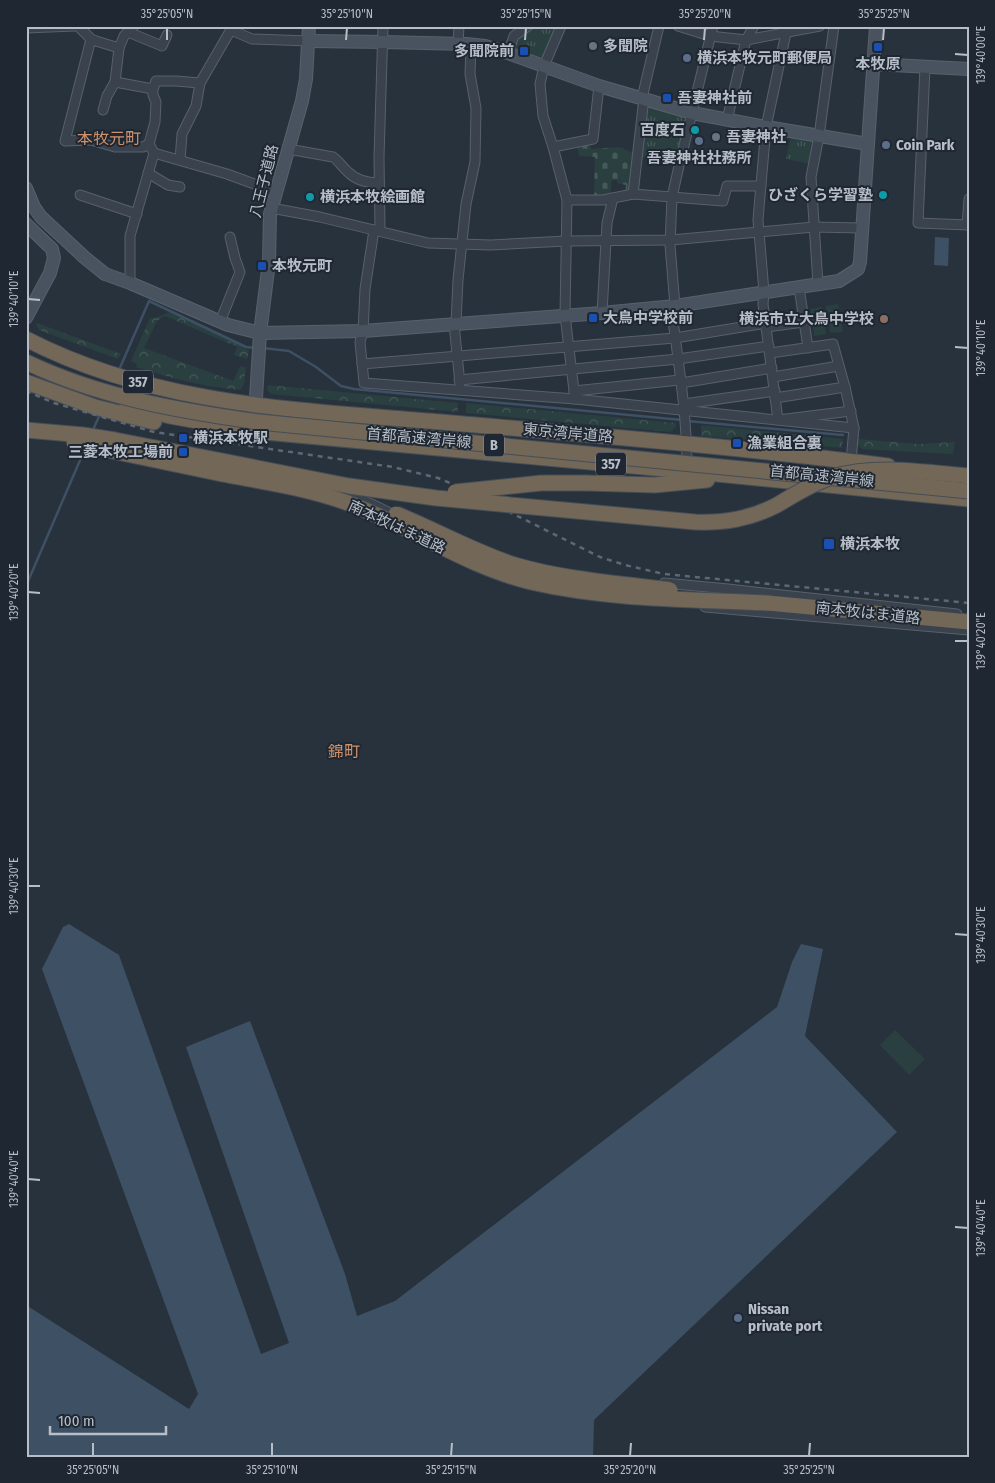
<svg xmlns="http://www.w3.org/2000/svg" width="995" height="1483" font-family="'Fira Sans Condensed','Noto Sans JP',sans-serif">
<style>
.forest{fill:url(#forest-crowns)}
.cemetery{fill:url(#cemetery-stones)}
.park{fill:url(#park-tufts)}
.pitch{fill:#2a3f3f}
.water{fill:#3e5064}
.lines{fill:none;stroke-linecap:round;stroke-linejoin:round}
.stream{stroke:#3e5064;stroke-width:2.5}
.street-casing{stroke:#58616b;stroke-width:11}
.secondary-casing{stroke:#58616b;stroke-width:14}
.highway-casing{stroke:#454e58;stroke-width:17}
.street{stroke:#3a434d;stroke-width:9}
.secondary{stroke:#495360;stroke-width:12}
.highway{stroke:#736758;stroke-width:15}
.rail{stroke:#5d6874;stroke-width:2.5;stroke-dasharray:5 5;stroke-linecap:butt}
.highway-bridge-casing{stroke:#454e58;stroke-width:17;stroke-linecap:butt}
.highway-bridge{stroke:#736758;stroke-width:15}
.ticks{fill:none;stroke:#b7bec8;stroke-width:2}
.worship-dot{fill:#6b7280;stroke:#1f2832;stroke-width:2}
.transit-dot{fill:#1a4fb4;stroke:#1f2832;stroke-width:2}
.service-dot{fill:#5c6f8a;stroke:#1f2832;stroke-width:2}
.culture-dot{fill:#0f9aa8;stroke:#1f2832;stroke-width:2}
.education-dot{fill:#8d6e63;stroke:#1f2832;stroke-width:2}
.labels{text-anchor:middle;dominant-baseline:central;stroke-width:4;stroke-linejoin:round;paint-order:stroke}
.shield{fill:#1f2832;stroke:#89919b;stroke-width:1}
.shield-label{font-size:14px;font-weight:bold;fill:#b7bec8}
.poi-label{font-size:15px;font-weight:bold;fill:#b7bec8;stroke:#1f2832;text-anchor:start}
.street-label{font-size:15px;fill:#b7bec8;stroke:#1f2832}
.neighbourhood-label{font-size:16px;fill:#cd916d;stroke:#1f2832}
.neatline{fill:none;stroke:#b7bec8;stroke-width:2}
.ticks-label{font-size:12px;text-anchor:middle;fill:#b7bec8}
</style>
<defs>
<pattern id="forest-crowns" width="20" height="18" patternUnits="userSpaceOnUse" patternTransform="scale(1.25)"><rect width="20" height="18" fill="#2a3f3f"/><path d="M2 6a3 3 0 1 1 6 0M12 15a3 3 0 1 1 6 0" fill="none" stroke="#475959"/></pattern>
<pattern id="cemetery-stones" width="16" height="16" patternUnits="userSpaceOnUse" patternTransform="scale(1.25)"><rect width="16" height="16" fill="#2a3f3f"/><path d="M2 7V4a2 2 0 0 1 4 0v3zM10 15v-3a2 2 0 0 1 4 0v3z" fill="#475959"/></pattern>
<pattern id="park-tufts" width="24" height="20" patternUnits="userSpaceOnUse" patternTransform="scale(1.25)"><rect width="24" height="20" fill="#2a3f3f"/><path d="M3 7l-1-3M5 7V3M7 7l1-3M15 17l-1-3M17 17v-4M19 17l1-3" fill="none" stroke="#475959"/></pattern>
</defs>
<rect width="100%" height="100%" fill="#27323d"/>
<!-- forest -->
<g class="forest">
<path d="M 170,312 L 249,350 L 247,359 L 234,355 L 237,347 L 165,316 L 157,321 L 144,348 L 233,381 L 240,366 L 246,367 L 244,384 L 240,390 C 204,387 170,378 136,367 L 137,364 L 131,361 L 150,318 L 155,318 Z"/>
<path d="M 37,323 L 121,354 L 118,359 L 39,330 L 36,325 Z"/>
<path d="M 268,385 L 458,403 L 458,412 L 271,394 L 267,390 Z"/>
<path d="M 466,403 L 676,423 L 676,427 L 670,432 L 466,413 Z"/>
<path d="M 701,425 L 843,439 L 842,448 L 701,436 Z"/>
<path d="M 858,439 L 918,444 L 955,442 L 953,454 L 862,449 L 857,444 Z"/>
</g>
<!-- cemetery -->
<path class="cemetery" d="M 590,144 L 591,149 L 619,147 L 634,153 L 630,190 L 625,191 L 626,185 L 617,183 L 617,180 L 612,180 L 610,196 L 594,197 L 595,157 L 579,156 L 577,146 Z"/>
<!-- park -->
<g class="park">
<path d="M 531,26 L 552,26 L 557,30 L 544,58 L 514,48 L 519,35 Z"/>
<path d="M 649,106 L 682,116 L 684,122 L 674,163 L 641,157 Z"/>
<path d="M 791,138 L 813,142 L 810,164 L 786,159 Z"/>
</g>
<!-- pitch -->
<g class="pitch">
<path d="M 838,304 L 843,332 L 830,333 L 826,306 Z"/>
<path d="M 822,307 L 826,334 L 814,336 L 810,309 Z"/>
<path d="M 895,1030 L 925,1059 L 909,1075 L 880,1045 Z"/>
</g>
<!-- water -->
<g class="water">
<path d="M 935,237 L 949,238 L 948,266 L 934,265 Z"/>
<path d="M 69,924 L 119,955 L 261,1354 L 289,1343 L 186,1047 L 250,1021 L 345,1274 L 357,1316 L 395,1301 L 777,1007 L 792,962 L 801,944 L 823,949 L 805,1036 L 897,1132 L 594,1420 L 593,1457 L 26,1457 L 26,1305 L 189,1409 L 198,1394 L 42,969 L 63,927 Z"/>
</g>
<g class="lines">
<!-- stream -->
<g class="stream">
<path d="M 263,348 L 289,351 L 316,367 L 341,386 L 354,389 L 682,420"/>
<path d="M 119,370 L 149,301 L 246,347 L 255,348"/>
<path d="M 687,421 L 843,435"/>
<path d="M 93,430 L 100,414"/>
<path d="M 26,586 L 84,451"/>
</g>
<defs>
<g id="street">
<path d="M 78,26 L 91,39 L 96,41 L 119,48 L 115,82"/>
<path d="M 561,26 L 544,66 L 540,84 L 543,116 L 553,147 L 567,200 L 565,315 L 575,399"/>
<path d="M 678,26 L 710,36 L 746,40 L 820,26"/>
<path d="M 789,26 L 786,33 L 766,127 L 760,196 L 758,220 L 764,292 L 763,304 L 778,420 L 851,411"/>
<path d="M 26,28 L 75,26"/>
<path d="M 231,30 L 252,39 L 309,41"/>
<path d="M 128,32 L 162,46 L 167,35"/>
<path d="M 91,39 L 65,141 L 91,140 L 115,147 L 143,147 L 149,144"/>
<path d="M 458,44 L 459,26"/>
<path d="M 119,48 L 124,36 L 134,26"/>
<path d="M 508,53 L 514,36 L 528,26"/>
<path d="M 925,67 L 918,223 L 969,225"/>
<path d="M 200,83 L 176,81 L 156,81 L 153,89 L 153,95 L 156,102 L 155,122 L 149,144 L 154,153 L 227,174 L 276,192"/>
<path d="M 642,98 L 659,26"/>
<path d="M 103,110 L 107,96 L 115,82 L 153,89"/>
<path d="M 727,120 L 746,40 L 754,26"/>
<path d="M 553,147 L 593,139 L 599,86"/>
<path d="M 288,149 L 333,157 C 339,161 342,167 348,172 C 356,180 368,183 379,183"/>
<path d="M 180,160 L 182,134 L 196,106 L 200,83 L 233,26"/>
<path d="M 148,173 L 168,185 L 180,187"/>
<path d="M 633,194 L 644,98"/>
<path d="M 80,195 L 137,214"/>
<path d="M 567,200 L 603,200 L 633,194 L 723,201 L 727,186 L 761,186"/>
<path d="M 271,208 L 320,217 L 428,243 L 491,245 L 566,241 L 671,240 L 814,227 L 862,228"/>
<path d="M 967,225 L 969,199"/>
<path d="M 374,230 L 365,289 L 363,331 L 360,342 L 364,383 L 575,399 L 854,428"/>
<path d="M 380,231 L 379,157 L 383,26"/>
<path d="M 130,283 L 130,236 L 154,153"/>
<path d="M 818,284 L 811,177 L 819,136 L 834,26"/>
<path d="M 799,287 L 808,348"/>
<path d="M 671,306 C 678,360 687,414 687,468"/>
<path d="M 675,306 L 670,245 L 672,197 L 679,166 L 713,26"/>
<path d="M 602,313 L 607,223 L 613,198"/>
<path d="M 220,322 L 240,272 L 235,258 L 230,237"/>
<path d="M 454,324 L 460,384"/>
<path d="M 456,324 L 458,280 L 466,204 L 475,162 L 476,108 L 470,74 L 471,45"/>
<path d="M 766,327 L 804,322"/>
<path d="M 770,353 L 833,344 L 845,387 L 854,428 L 851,461"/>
<path d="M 362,364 L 675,338 L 766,323"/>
<path d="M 773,377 L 839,366"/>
<path d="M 459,380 L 678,359 L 769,346"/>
<path d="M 681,383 L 772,368"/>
<path d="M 574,391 L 680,380"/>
<path d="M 775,398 L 845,387"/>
<path d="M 684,404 L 775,391"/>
<path d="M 328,490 C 356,496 374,504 399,518"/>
<path d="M 664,583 L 728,589 L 957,614"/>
<path d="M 705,607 L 969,630"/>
</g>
<g id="secondary">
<path d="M 309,41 L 383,42 L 466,44 L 485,46 L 508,53 L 599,86 L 692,113 L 766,127 L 868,144"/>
<path d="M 873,64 L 969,69"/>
<path d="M 26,188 L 34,207 L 41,217 L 84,257 L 105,274 L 130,283 L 228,325 L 260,333 L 363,331 L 602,313 L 675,306 L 839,281 L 858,269 L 860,262 L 876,26"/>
<path d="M 26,224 L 52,249 L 54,258 L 50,273 L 26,318"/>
<path d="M 255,414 L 260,333 L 269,262 L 270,214 L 302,101 L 306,79 L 309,26"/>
</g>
<g id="highway">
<path d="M 26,339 C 156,406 299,410 441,422 C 590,435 740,447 888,466"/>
<path d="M 26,382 L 95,407 L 154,422"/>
<path d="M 127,404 L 170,416 L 253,431 L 687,471 L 969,499"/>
<path d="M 586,483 L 655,485 L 707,480"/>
<path d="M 768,603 L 969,622"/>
</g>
</defs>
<!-- street casing -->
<use href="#street" class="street-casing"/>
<!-- secondary casing -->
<use href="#secondary" class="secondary-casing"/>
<!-- highway casing -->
<use href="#highway" class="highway-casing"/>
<!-- street -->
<use href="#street" class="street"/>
<!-- secondary -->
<use href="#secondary" class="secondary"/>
<!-- highway -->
<use href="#highway" class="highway"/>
<!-- rail -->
<path class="rail" d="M 26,391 L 54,403 L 154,432 L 393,467 L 438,478 L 457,486 L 600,557 L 625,565 L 664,574 L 969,603"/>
<defs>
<g id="highway-bridge">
<path d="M 26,362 C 99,397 180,411 259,422 L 969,491"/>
<path d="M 26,430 L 83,435 L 115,440 L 349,486 L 436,498 L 695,522 C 725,523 750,519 777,505 C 794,495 812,483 832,477 C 876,464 923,472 969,476"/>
<path d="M 74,443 C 124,453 173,464 222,474 C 264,482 307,488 348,503 C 410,526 465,566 531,582 C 609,600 689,599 768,603"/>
<path d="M 455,492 L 541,483 L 586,483"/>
<path d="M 396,514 C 436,530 474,552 515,565 C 566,580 618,583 670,590"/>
</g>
</defs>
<!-- highway-bridge casing -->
<use href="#highway-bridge" class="highway-bridge-casing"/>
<!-- highway-bridge -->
<use href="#highway-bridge" class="highway-bridge"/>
</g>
<!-- ticks -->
<path class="ticks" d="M 167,40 L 167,28M 346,40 L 347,28M 525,40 L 526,28M 704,40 L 705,28M 883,40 L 884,28M 955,54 L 968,55M 28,299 L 40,300M 955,347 L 968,348M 28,592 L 40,593M 955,641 L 968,641M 28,886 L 40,886M 955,934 L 968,935M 28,1179 L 40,1180M 955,1227 L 968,1228M 93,1456 L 93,1443M 272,1456 L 272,1443M 451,1456 L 452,1443M 630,1456 L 631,1443M 809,1456 L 810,1443"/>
<!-- markers -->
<g class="worship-dot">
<circle cx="593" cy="46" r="5"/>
<circle cx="716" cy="137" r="5"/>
</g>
<g class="transit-dot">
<rect x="873" y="42" width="10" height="10" rx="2.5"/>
<rect x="519" y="46" width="10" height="10" rx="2.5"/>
<rect x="662" y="93" width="10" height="10" rx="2.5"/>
<rect x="257" y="261" width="10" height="10" rx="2.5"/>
<rect x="588" y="313" width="10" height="10" rx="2.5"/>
<rect x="178" y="433" width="10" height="10" rx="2.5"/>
<rect x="732" y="438" width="10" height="10" rx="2.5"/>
<rect x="178" y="447" width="10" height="10" rx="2.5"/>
<rect x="823" y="538" width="12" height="12" rx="2.5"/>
</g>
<g class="service-dot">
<circle cx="687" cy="58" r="5"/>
<circle cx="699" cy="141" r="5"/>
<circle cx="886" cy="145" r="5"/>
<circle cx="738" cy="1318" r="5"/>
</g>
<g class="culture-dot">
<circle cx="695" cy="130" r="5"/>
<circle cx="883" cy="195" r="5"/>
<circle cx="310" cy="197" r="5"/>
</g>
<circle class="education-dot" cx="884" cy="319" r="5"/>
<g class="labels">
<!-- shield labels -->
<g class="shield">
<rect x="123" y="370.5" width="30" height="23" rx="4"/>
<rect x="484" y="433.5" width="20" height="23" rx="4"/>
<rect x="596" y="452.5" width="30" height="23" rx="4"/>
</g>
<g class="shield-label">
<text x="138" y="382">357</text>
<text x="494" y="445">B</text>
<text x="611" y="464">357</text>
</g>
<!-- poi labels -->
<g class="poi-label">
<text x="603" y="46">多聞院</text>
<text x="514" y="51" text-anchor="end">多聞院前</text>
<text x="697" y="58">横浜本牧元町郵便局</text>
<text x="878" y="64" text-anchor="middle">本牧原</text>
<text x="677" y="98">吾妻神社前</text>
<text x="685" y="130" text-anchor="end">百度石</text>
<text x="726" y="137">吾妻神社</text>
<text x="896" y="145">Coin Park</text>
<text x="699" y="158" text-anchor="middle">吾妻神社社務所</text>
<text x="873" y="195" text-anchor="end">ひざくら学習塾</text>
<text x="320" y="197">横浜本牧絵画館</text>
<text x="272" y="266">本牧元町</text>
<text x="603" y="318">大鳥中学校前</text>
<text x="874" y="319" text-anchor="end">横浜市立大鳥中学校</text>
<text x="193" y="438">横浜本牧駅</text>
<text x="747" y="443">漁業組合裏</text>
<text x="173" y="452" text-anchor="end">三菱本牧工場前</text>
<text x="840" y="544">横浜本牧</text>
<text x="748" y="1309">Nissan<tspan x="748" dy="17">private port</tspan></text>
</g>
<!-- street labels -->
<g class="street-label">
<text transform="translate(264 181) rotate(-76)">八王子道路</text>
<text transform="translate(568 433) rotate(5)">東京湾岸道路</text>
<text transform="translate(419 438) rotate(5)">首都高速湾岸線</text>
<text transform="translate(822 476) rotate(6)">首都高速湾岸線</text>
<text transform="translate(397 527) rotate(25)">南本牧はま道路</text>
<text transform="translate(868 613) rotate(6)">南本牧はま道路</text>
</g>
<!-- neighbourhood labels -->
<g class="neighbourhood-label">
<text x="109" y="138">本牧元町</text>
<text x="344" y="751">錦町</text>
</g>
</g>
<!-- border -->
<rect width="995" height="1483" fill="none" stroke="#1f2832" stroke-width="55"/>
<!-- scale -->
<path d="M50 1426v8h116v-8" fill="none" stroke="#b7bec8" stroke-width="2.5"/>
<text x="58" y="1426" font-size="15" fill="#b7bec8" stroke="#1f2832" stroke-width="4" paint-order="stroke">100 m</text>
<rect x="28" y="28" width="940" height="1428" class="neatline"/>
<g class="ticks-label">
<text x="167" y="18">35°25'05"N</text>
<text x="347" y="18">35°25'10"N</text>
<text x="526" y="18">35°25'15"N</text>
<text x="705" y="18">35°25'20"N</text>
<text x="884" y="18">35°25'25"N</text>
<text transform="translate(981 55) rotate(-90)" y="4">139°40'00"E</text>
<text transform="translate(14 299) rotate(-90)" y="4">139°40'10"E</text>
<text transform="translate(981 348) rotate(-90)" y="4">139°40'10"E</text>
<text transform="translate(14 592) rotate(-90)" y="4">139°40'20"E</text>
<text transform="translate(981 641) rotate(-90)" y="4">139°40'20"E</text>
<text transform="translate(14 886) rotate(-90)" y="4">139°40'30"E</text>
<text transform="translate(981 935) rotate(-90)" y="4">139°40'30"E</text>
<text transform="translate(14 1179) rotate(-90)" y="4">139°40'40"E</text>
<text transform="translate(981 1228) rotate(-90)" y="4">139°40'40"E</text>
<text x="93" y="1474">35°25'05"N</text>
<text x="272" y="1474">35°25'10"N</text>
<text x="451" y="1474">35°25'15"N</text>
<text x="630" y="1474">35°25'20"N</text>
<text x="809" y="1474">35°25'25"N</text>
</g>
</svg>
